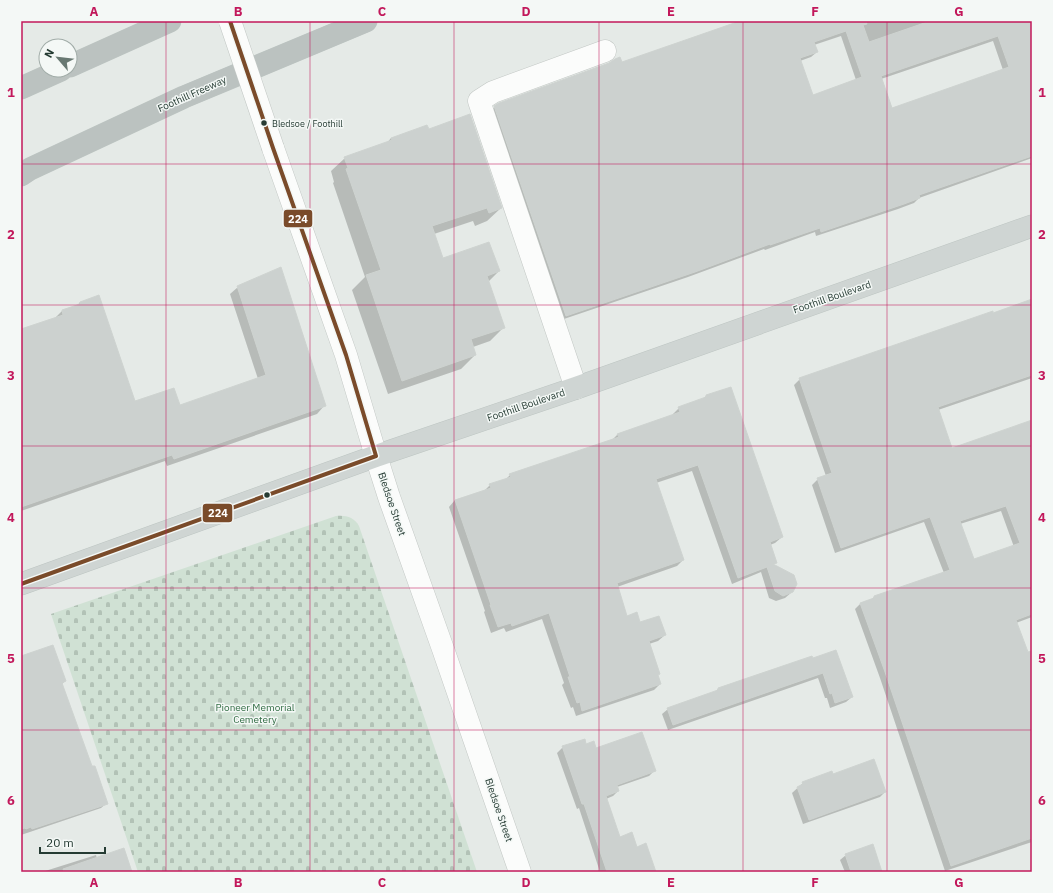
<svg xmlns="http://www.w3.org/2000/svg" width="1053" height="893" font-family="'IBM Plex Sans',sans-serif">
<style>
.cemetery{fill:url(#cemetery-stones)}
.shadow{fill:#0003;fill-rule:evenodd}
.building{fill:#ccd1cf;stroke:#ced3d0;fill-rule:evenodd}
.lines{fill:none;stroke-linecap:round;stroke-linejoin:round}
.minor-casing{stroke:#c2c7c4;stroke-width:23}
.major-casing{stroke:#bdc5c2;stroke-width:23}
.highway-casing{stroke:#bdc5c2;stroke-width:23}
.minor{stroke:#fbfcfb;stroke-width:22}
.major{stroke:#cfd5d3;stroke-width:22}
.highway{stroke:#bbc2c0;stroke-width:22}
.minor-bridge-casing{stroke:#c2c7c4;stroke-width:23;stroke-linecap:butt}
.minor-bridge{stroke:#fbfcfb;stroke-width:22}
.bus-1-casing{stroke:#f4f8f6;stroke-width:7}
.bus-1{stroke:#7a4b2a;stroke-width:4}
.grid{fill:none;stroke:#c2185b;stroke-width:1;stroke-opacity:0.55}
.bus-dot{fill:#253b33;stroke:#f4f8f6;stroke-width:1.5}
.labels{text-anchor:middle;dominant-baseline:central;stroke-width:3;stroke-linejoin:round;paint-order:stroke}
.bus-label{font-size:9px;fill:#253b33;stroke:#f4f8f6;text-anchor:start}
.street-label{font-size:10px;fill:#253b33;stroke:#f4f8f6}
.park-label{font-size:10px;fill:#336e45;stroke:#f4f8f6}
.line-badge{stroke:#f4f8f6;stroke-width:1.5}
.badge-label{font-size:11px;text-anchor:middle;font-weight:bold;fill:#fff}
.neatline{fill:none;stroke:#c2185b;stroke-width:1.5}
.grid-label{font-size:13px;text-anchor:middle;font-weight:bold;fill:#c2185b}
</style>
<defs>
<pattern id="cemetery-stones" width="16" height="16" patternUnits="userSpaceOnUse"><rect width="16" height="16" fill="#d0e1d4"/><path d="M2 7V4a2 2 0 0 1 4 0v3zM10 15v-3a2 2 0 0 1 4 0v3z" fill="#b2c2b6"/></pattern>
</defs>
<rect width="100%" height="100%" fill="#e5eae7"/>
<!-- cemetery -->
<path class="cemetery" d="M 336,516 C 346,515 354,517 359,526 L 477,872 L 138,872 L 51,614 Z"/>
<!-- shadow -->
<g class="shadow">
<path d="M 742,21 L 1032,21 L 1032,158 L 919,198 L 914,203 L 898,209 L 816,236 L 815,232 L 765,250 L 764,249 L 688,277 L 561,320 L 489,112 L 495,107 ZM 841,36 L 856,80 L 812,96 L 800,61 L 811,57 L 817,52 L 814,45 ZM 993,41 L 1003,70 L 891,109 L 881,79 Z"/>
<path d="M 428,130 L 501,208 L 487,221 L 475,226 L 473,221 L 434,234 L 442,259 L 499,271 L 488,282 L 504,327 L 490,341 L 473,347 L 475,355 L 461,369 L 388,394 L 352,290 L 365,277 L 333,183 L 334,182 L 331,171 L 345,158 L 387,143 L 391,138 Z"/>
<path d="M 238,287 L 324,406 L 317,414 L 167,466 L 165,461 L 21,511 L 21,330 L 54,319 L 62,311 L 77,306 L 80,302 L 135,403 L 180,406 L 258,379 L 230,294 Z"/>
<path d="M 1032,300 L 1032,378 L 938,410 L 951,449 L 1032,421 L 1032,617 L 1016,623 L 1027,653 L 1032,653 L 1032,842 L 945,871 L 880,678 L 855,609 L 861,603 L 872,599 L 874,597 L 944,573 L 924,522 L 835,553 L 812,485 L 818,479 L 826,476 L 794,385 L 800,379 ZM 1001,511 L 1014,547 L 974,561 L 960,524 Z"/>
<path d="M 706,396 L 782,537 L 775,543 L 770,545 L 775,563 L 773,565 L 792,592 L 785,598 L 776,601 L 769,598 L 761,572 L 732,584 L 692,471 L 656,483 L 683,560 L 677,566 L 617,587 L 626,617 L 665,635 L 658,641 L 649,644 L 660,684 L 654,690 L 576,716 L 573,707 L 571,708 L 562,685 L 564,683 L 542,619 L 506,632 L 504,628 L 491,633 L 484,612 L 485,611 L 449,507 L 455,500 L 484,491 L 490,485 L 505,480 L 510,475 L 612,440 L 618,434 L 673,416 L 673,414 L 679,408 L 702,400 Z"/>
<path d="M 21,657 L 65,681 L 62,684 L 91,768 L 107,803 L 101,808 L 21,835 Z"/>
<path d="M 811,657 L 852,697 L 846,702 L 830,708 L 827,698 L 825,698 L 818,678 L 668,730 L 662,714 L 668,709 L 715,692 L 718,689 Z"/>
<path d="M 586,745 L 654,771 L 649,776 L 617,787 L 618,791 L 613,796 L 606,799 L 619,838 L 636,848 L 655,872 L 600,872 L 579,808 L 577,809 L 557,753 L 563,747 Z"/>
<path d="M 833,775 L 885,792 L 880,797 L 803,824 L 792,793 L 803,783 Z"/>
<path d="M 96,855 L 97,859 L 131,872 L 42,872 Z"/>
<path d="M 846,855 L 881,872 L 845,872 L 840,860 Z"/>
</g>
<!-- building -->
<g class="building">
<path d="M 740,21 L 866,21 L 867,24 L 863,25 L 869,42 L 930,21 L 1032,21 L 1032,25 L 1030,25 L 1032,31 L 1032,156 L 919,195 L 920,198 L 904,204 L 821,232 L 820,228 L 770,245 L 770,244 L 695,272 L 566,316 L 494,106 L 499,103 L 609,63 L 615,59 L 620,57 L 622,62 ZM 846,31 L 862,77 L 813,95 L 800,58 L 818,52 L 814,42 ZM 998,36 L 1009,67 L 892,108 L 881,76 Z"/>
<path d="M 470,114 L 502,208 L 489,213 L 487,208 L 432,226 L 443,258 L 489,242 L 500,271 L 487,276 L 505,328 L 471,339 L 476,355 L 402,381 L 366,275 L 381,270 L 346,169 L 348,168 L 344,157 L 392,140 L 391,138 L 427,125 L 429,129 Z"/>
<path d="M 281,267 L 326,406 L 174,459 L 172,455 L 21,507 L 21,329 L 63,315 L 62,310 L 80,304 L 80,302 L 99,295 L 135,401 L 174,388 L 180,405 L 266,375 L 237,286 Z"/>
<path d="M 1032,299 L 1032,375 L 938,407 L 952,448 L 1032,420 L 1032,614 L 1016,620 L 1028,652 L 1032,651 L 1032,838 L 951,866 L 885,672 L 860,603 L 874,598 L 874,596 L 950,570 L 930,517 L 841,548 L 817,478 L 832,473 L 799,378 L 993,311 L 993,313 ZM 1006,506 L 1020,543 L 974,559 L 960,521 Z"/>
<path d="M 731,387 L 783,537 L 770,542 L 777,563 L 773,564 L 794,575 L 797,584 L 793,592 L 783,596 L 775,591 L 767,567 L 738,578 L 698,465 L 656,479 L 684,560 L 617,583 L 627,616 L 637,612 L 640,622 L 659,616 L 666,635 L 649,641 L 660,674 L 658,675 L 661,684 L 582,711 L 580,702 L 577,703 L 568,677 L 570,677 L 549,613 L 512,626 L 511,623 L 498,627 L 490,605 L 491,605 L 455,500 L 491,488 L 489,484 L 511,477 L 509,474 L 619,437 L 617,434 L 680,412 L 678,407 L 706,397 L 706,395 Z"/>
<path d="M 53,645 L 66,681 L 62,683 L 92,766 L 95,766 L 108,804 L 32,829 L 31,827 L 26,829 L 25,828 L 21,829 L 21,656 Z"/>
<path d="M 836,650 L 853,697 L 835,703 L 832,693 L 830,694 L 823,673 L 673,725 L 667,708 L 718,690 L 718,688 L 812,656 L 813,658 Z"/>
<path d="M 642,732 L 656,771 L 617,785 L 619,791 L 606,796 L 620,837 L 632,832 L 637,847 L 646,843 L 656,872 L 607,872 L 584,804 L 582,804 L 562,746 L 585,739 L 586,744 L 594,741 L 596,748 Z"/>
<path d="M 874,759 L 886,792 L 809,820 L 797,787 L 803,784 L 802,782 L 832,771 L 833,774 Z"/>
<path d="M 873,844 L 882,872 L 851,872 L 845,854 Z"/>
<path d="M 124,848 L 132,872 L 64,872 L 63,869 Z"/>
</g>
<g class="lines">
<defs>
<g id="minor">
<path d="M 273,148 L 346,355 L 376,456 L 389,497 L 443,649 L 520,872"/>
<path d="M 576,388 L 479,101 L 493,92 L 605,51"/>
</g>
<path id="major" d="M 21,584 L 376,456 L 576,388 L 1032,226"/>
<g id="highway">
<path d="M 70,66 L 170,21"/>
<path d="M 21,88 L 61,70"/>
<path d="M 21,175 L 30,169 L 184,97 L 366,21"/>
</g>
</defs>
<!-- minor casing -->
<use href="#minor" class="minor-casing"/>
<!-- major casing -->
<use href="#major" class="major-casing"/>
<!-- highway casing -->
<use href="#highway" class="highway-casing"/>
<!-- minor -->
<use href="#minor" class="minor"/>
<!-- major -->
<use href="#major" class="major"/>
<!-- highway -->
<use href="#highway" class="highway"/>
<defs>
<path id="minor-bridge" d="M 230,21 L 273,148"/>
</defs>
<!-- minor-bridge casing -->
<use href="#minor-bridge" class="minor-bridge-casing"/>
<!-- minor-bridge -->
<use href="#minor-bridge" class="minor-bridge"/>
<defs>
<path id="bus-1" d="M 21,584 L 376,456 L 346,355 L 273,148 L 230,21"/>
</defs>
<!-- bus-1 casing -->
<use href="#bus-1" class="bus-1-casing"/>
<!-- bus-1 -->
<use href="#bus-1" class="bus-1"/>
</g>
<!-- grid -->
<path class="grid" d="M 166,21 L 166,872M 310,21 L 310,872M 454,21 L 454,872M 599,21 L 599,872M 743,21 L 743,872M 887,21 L 887,872M 21,164 L 1032,164M 21,305 L 1032,305M 21,446 L 1032,446M 21,588 L 1032,588M 21,730 L 1032,730"/>
<!-- markers -->
<g class="bus-dot">
<circle cx="264" cy="123" r="3.5"/>
<circle cx="267" cy="495" r="3.5"/>
</g>
<g class="labels">
<!-- bus labels -->
<g class="bus-label">
<text x="272" y="123">Bledsoe / Foothill</text>
</g>
<!-- street labels -->
<g class="street-label">
<text transform="translate(192 94) rotate(-24)">Foothill Freeway</text>
<text transform="translate(832 297) rotate(-19)">Foothill Boulevard</text>
<text transform="translate(526 405) rotate(-19)">Foothill Boulevard</text>
<text transform="translate(392 504) rotate(71)">Bledsoe Street</text>
<text transform="translate(499 810) rotate(71)">Bledsoe Street</text>
</g>
<!-- park labels -->
<g class="park-label">
<text x="255" y="707">Pioneer Memorial<tspan x="255" dy="12">Cemetery</tspan></text>
</g>
</g>
<g class="line-badge">
<rect x="283" y="209" width="30" height="19" rx="4" fill="#7a4b2a"/>
<rect x="202" y="503" width="31" height="20" rx="4" fill="#7a4b2a"/>
</g>
<g class="badge-label">
<text x="298" y="223">224</text>
<text x="218" y="517">224</text>
</g>
<!-- border -->
<rect width="1053" height="893" fill="none" stroke="#f4f8f6" stroke-width="44"/>
<!-- north arrow -->
<g transform="translate(58 58) rotate(298)"><circle r="19" fill="#f4f8f6" stroke="#a1aca8"/>
<path d="M0-3L7 15L0 10L-7 15Z" fill="#687872"/>
<text y="-6" font-size="11" font-weight="bold" text-anchor="middle" fill="#253b33">N</text>
</g>
<!-- scale -->
<path d="M40 847v6h65v-6" fill="none" stroke="#253b33" stroke-width="2"/>
<text x="46" y="847" font-size="12" fill="#253b33" stroke="#f4f8f6" stroke-width="3" paint-order="stroke">20 m</text>
<rect x="22" y="22" width="1009" height="849" class="neatline"/>
<g class="grid-label">
<text x="94" y="16">A</text>
<text x="238" y="16">B</text>
<text x="382" y="16">C</text>
<text x="526" y="16">D</text>
<text x="671" y="16">E</text>
<text x="815" y="16">F</text>
<text x="959" y="16">G</text>
<text x="11" y="97">1</text>
<text x="1042" y="97">1</text>
<text x="11" y="239">2</text>
<text x="1042" y="239">2</text>
<text x="11" y="380">3</text>
<text x="1042" y="380">3</text>
<text x="11" y="522">4</text>
<text x="1042" y="522">4</text>
<text x="11" y="663">5</text>
<text x="1042" y="663">5</text>
<text x="11" y="805">6</text>
<text x="1042" y="805">6</text>
<text x="94" y="887">A</text>
<text x="238" y="887">B</text>
<text x="382" y="887">C</text>
<text x="526" y="887">D</text>
<text x="671" y="887">E</text>
<text x="815" y="887">F</text>
<text x="959" y="887">G</text>
</g>
</svg>
